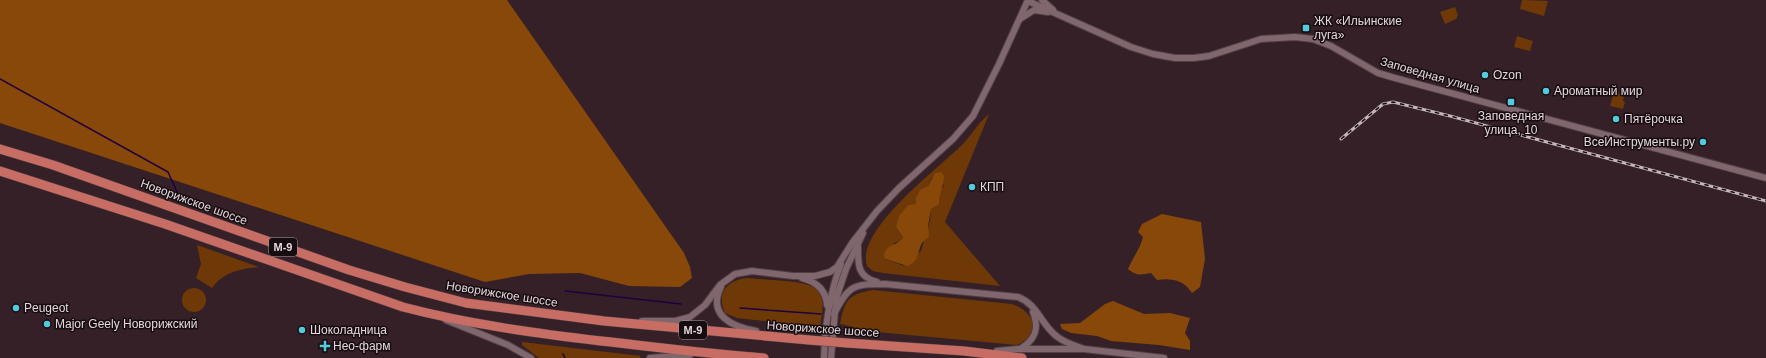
<svg xmlns="http://www.w3.org/2000/svg" width="1766" height="358" font-family="Arial,sans-serif">
<style>
.green{fill:#6e3906;fill-rule:evenodd}
.forest{fill:#87480a}
.lines{fill:none;stroke-linecap:round;stroke-linejoin:round}
.stream{stroke:#1e003e;stroke-width:1.5}
.minor-casing{stroke:#503f45;stroke-width:8}
.highway-casing{stroke:#503f45;stroke-width:10}
.minor{stroke:#80676e;stroke-width:6}
.highway{stroke:#c76d63;stroke-width:9}
.rail-casing{stroke:#c5b5ba;stroke-width:3}
.rail{stroke:#160d10;stroke-width:1.5;stroke-dasharray:4.5;stroke-linecap:butt}
.highway-bridge-casing{stroke:#503f45;stroke-width:10;stroke-linecap:butt}
.highway-bridge{stroke:#c76d63;stroke-width:9}
.poi-dot{fill:#54cadd;stroke:#160d10;stroke-width:1.5}
.labels{text-anchor:middle;dominant-baseline:central;stroke-width:3;stroke-linejoin:round;paint-order:stroke}
.shield{fill:#160d10;stroke:#a79a9e;stroke-width:1}
.shield-label{font-size:11px;font-weight:bold;fill:#e5d7db}
.poi-label{font-size:12px;fill:#e5d7db;stroke:#160d10;text-anchor:start}
.street-label{font-size:12px;fill:#e5d7db;stroke:#160d10}
</style>
<rect width="100%" height="100%" fill="#352027"/>
<!-- green -->
<g class="green">
<path d="M 1522,0 L 1548,1 L 1544,16 L 1520,9 Z"/>
<path d="M 1455,7 L 1458,15 L 1456,19 L 1445,24 L 1440,12 Z"/>
<path d="M 1517,36 L 1533,41 L 1530,51 L 1514,47 Z"/>
<path d="M 1614,92 L 1624,95 L 1623,101 L 1625,102 L 1623,109 L 1610,106 Z"/>
<path d="M 989,114 L 945,222 L 1000,286 L 883,273 L 873,271 L 867,266 C 855,230 940,167 963,144 C 972,134 979,122 989,114 ZM 932,177 L 944,185 L 939,193 L 939,203 L 931,209 L 930,221 L 921,251 L 904,266 L 886,259 L 894,243 L 900,241 L 903,237 L 896,227 L 916,204 L 916,198 L 928,186 Z"/>
<path d="M 197,245 L 259,267 C 240,269 224,272 212,288 L 196,278 L 201,264 Z"/>
<path d="M 748,278 C 763,280 801,280 813,287 C 817,289 820,294 822,299 C 824,308 821,318 820,327 L 737,318 L 725,313 C 716,293 727,280 748,278 Z"/>
<circle cx="194" cy="300" r="12"/>
<path d="M 873,290 L 1012,304 C 1035,312 1042,334 1017,345 L 855,330 L 853,327 L 840,324 C 845,300 848,294 873,290 Z"/>
<path d="M 522,342 L 641,356 L 640,358 L 539,358 L 522,345 Z"/>
</g>
<!-- forest -->
<g class="forest">
<path d="M 0,0 L 507,0 L 684,253 L 690,267 L 692,278 L 680,287 L 629,286 L 580,273 L 529,274 L 485,282 L 0,123 Z"/>
<path d="M 941,172 L 944,176 C 944,186 939,193 939,204 L 931,209 L 928,226 L 929,236 C 928,238 924,241 922,243 C 917,251 920,262 907,266 L 886,259 L 884,257 C 885,243 899,246 903,237 L 896,227 L 899,216 L 908,205 L 916,204 L 916,198 L 920,190 L 928,186 L 935,173 Z"/>
<path d="M 1162,214 L 1201,222 L 1205,259 L 1200,287 L 1192,293 C 1184,280 1171,278 1157,280 L 1151,273 C 1141,275 1136,276 1128,269 C 1133,257 1140,249 1143,237 L 1138,232 L 1142,224 Z"/>
<path d="M 1113,301 L 1144,314 L 1170,313 L 1190,318 L 1185,333 L 1190,341 L 1190,350 L 1159,345 L 1111,341 L 1097,336 L 1071,333 L 1062,329 L 1060,324 L 1080,323 L 1105,304 Z"/>
</g>
<g class="lines">
<!-- stream -->
<g class="stream">
<path d="M 0,79 L 168,172 L 177,192"/>
<path d="M 565,291 L 681,304"/>
<path d="M 740,308 L 821,314"/>
<path d="M 563,354 L 565,358"/>
</g>
<defs>
<g id="minor">
<path d="M 1042,0 L 1053,10"/>
<path d="M 1028,1 L 1131,47 L 1153,54 L 1175,58 L 1194,58 L 1209,56 L 1261,39 L 1295,37 L 1313,39 L 1331,46 L 1378,73 L 1395,78 L 1766,178"/>
<path d="M 1020,19 L 1034,10 L 1048,12"/>
<path d="M 858,246 C 858,264 857,277 877,282"/>
<path d="M 802,278 C 817,282 826,290 827,305"/>
<path d="M 721,287 C 707,315 732,327 756,331"/>
<path d="M 834,314 C 849,285 853,284 885,284 L 1018,297 C 1036,304 1039,319 1052,332 C 1060,341 1073,345 1084,349"/>
<path d="M 446,320 L 508,345 L 531,358"/>
<path d="M 642,321 L 675,321 L 690,317 L 705,305 L 720,285 L 735,274 L 752,271 L 793,276 L 815,276 L 830,272 L 837,267 L 852,243 L 877,211 L 899,188 L 953,139 L 973,116 L 999,64 L 1028,0"/>
<path d="M 1020,349 C 1035,340 1040,329 1033,312"/>
<path d="M 997,351 L 1019,349 L 1084,349 L 1164,358"/>
<path d="M 650,358 L 690,355"/>
<path d="M 824,358 C 825,326 829,294 841,264"/>
<path d="M 831,358 L 836,299 L 846,269 L 863,233"/>
</g>
<g id="highway">
<path d="M 0,149 L 53,165 L 349,270 L 405,287 L 466,303 L 604,321 L 809,340"/>
<path d="M 0,171 L 165,224 L 403,307 C 468,324 534,333 601,341 C 655,347 709,354 764,358"/>
<path d="M 847,343 L 964,351 L 1022,358"/>
</g>
</defs>
<!-- minor casing -->
<use href="#minor" class="minor-casing"/>
<!-- highway casing -->
<use href="#highway" class="highway-casing"/>
<!-- minor -->
<use href="#minor" class="minor"/>
<!-- highway -->
<use href="#highway" class="highway"/>
<defs>
<path id="rail" d="M 1341,139 L 1383,104 L 1393,102 L 1450,116 L 1766,201"/>
</defs>
<!-- rail casing -->
<use href="#rail" class="rail-casing"/>
<!-- rail -->
<use href="#rail" class="rail"/>
<defs>
<path id="highway-bridge" d="M 809,340 L 847,343"/>
</defs>
<!-- highway-bridge casing -->
<use href="#highway-bridge" class="highway-bridge-casing"/>
<!-- highway-bridge -->
<use href="#highway-bridge" class="highway-bridge"/>
</g>
<!-- markers -->
<g class="poi-dot">
<rect x="1302" y="24" width="8" height="8" rx="2"/>
<circle cx="1485" cy="75" r="4"/>
<circle cx="1546" cy="91" r="4"/>
<rect x="1507" y="98" width="8" height="8" rx="2"/>
<circle cx="1616" cy="119" r="4"/>
<circle cx="1703" cy="142" r="4"/>
<circle cx="972" cy="187" r="4"/>
<circle cx="16" cy="308" r="4"/>
<circle cx="47" cy="324" r="4"/>
<circle cx="302" cy="330" r="4"/>
<path d="M323 340h4v4h4v4h-4v4h-4v-4h-4v-4h4z"/>
</g>
<g class="labels">
<!-- shield labels -->
<g class="shield">
<rect x="269" y="238" width="28" height="18" rx="3"/>
<rect x="679" y="321" width="28" height="18" rx="3"/>
</g>
<g class="shield-label">
<text x="283" y="247">М-9</text>
<text x="693" y="330">М-9</text>
</g>
<!-- poi labels -->
<g class="poi-label">
<text x="1314" y="21">ЖК «Ильинские<tspan x="1314" dy="14">луга»</tspan></text>
<text x="1493" y="75">Ozon</text>
<text x="1554" y="91">Ароматный мир</text>
<text x="1511" y="116" text-anchor="middle">Заповедная<tspan x="1511" dy="14">улица, 10</tspan></text>
<text x="1624" y="119">Пятёрочка</text>
<text x="1695" y="142" text-anchor="end">ВсеИнструменты.ру</text>
<text x="980" y="187">КПП</text>
<text x="24" y="308">Peugeot</text>
<text x="55" y="324">Major Geely Новорижский</text>
<text x="310" y="330">Шоколадница</text>
<text x="333" y="346">Нео-фарм</text>
</g>
<!-- street labels -->
<g class="street-label">
<text transform="translate(1430 75) rotate(16)">Заповедная улица</text>
<text transform="translate(194 202) rotate(20)">Новорижское шоссе</text>
<text transform="translate(502 294) rotate(9)">Новорижское шоссе</text>
<text transform="translate(823 329) rotate(4)">Новорижское шоссе</text>
</g>
</g>
</svg>
